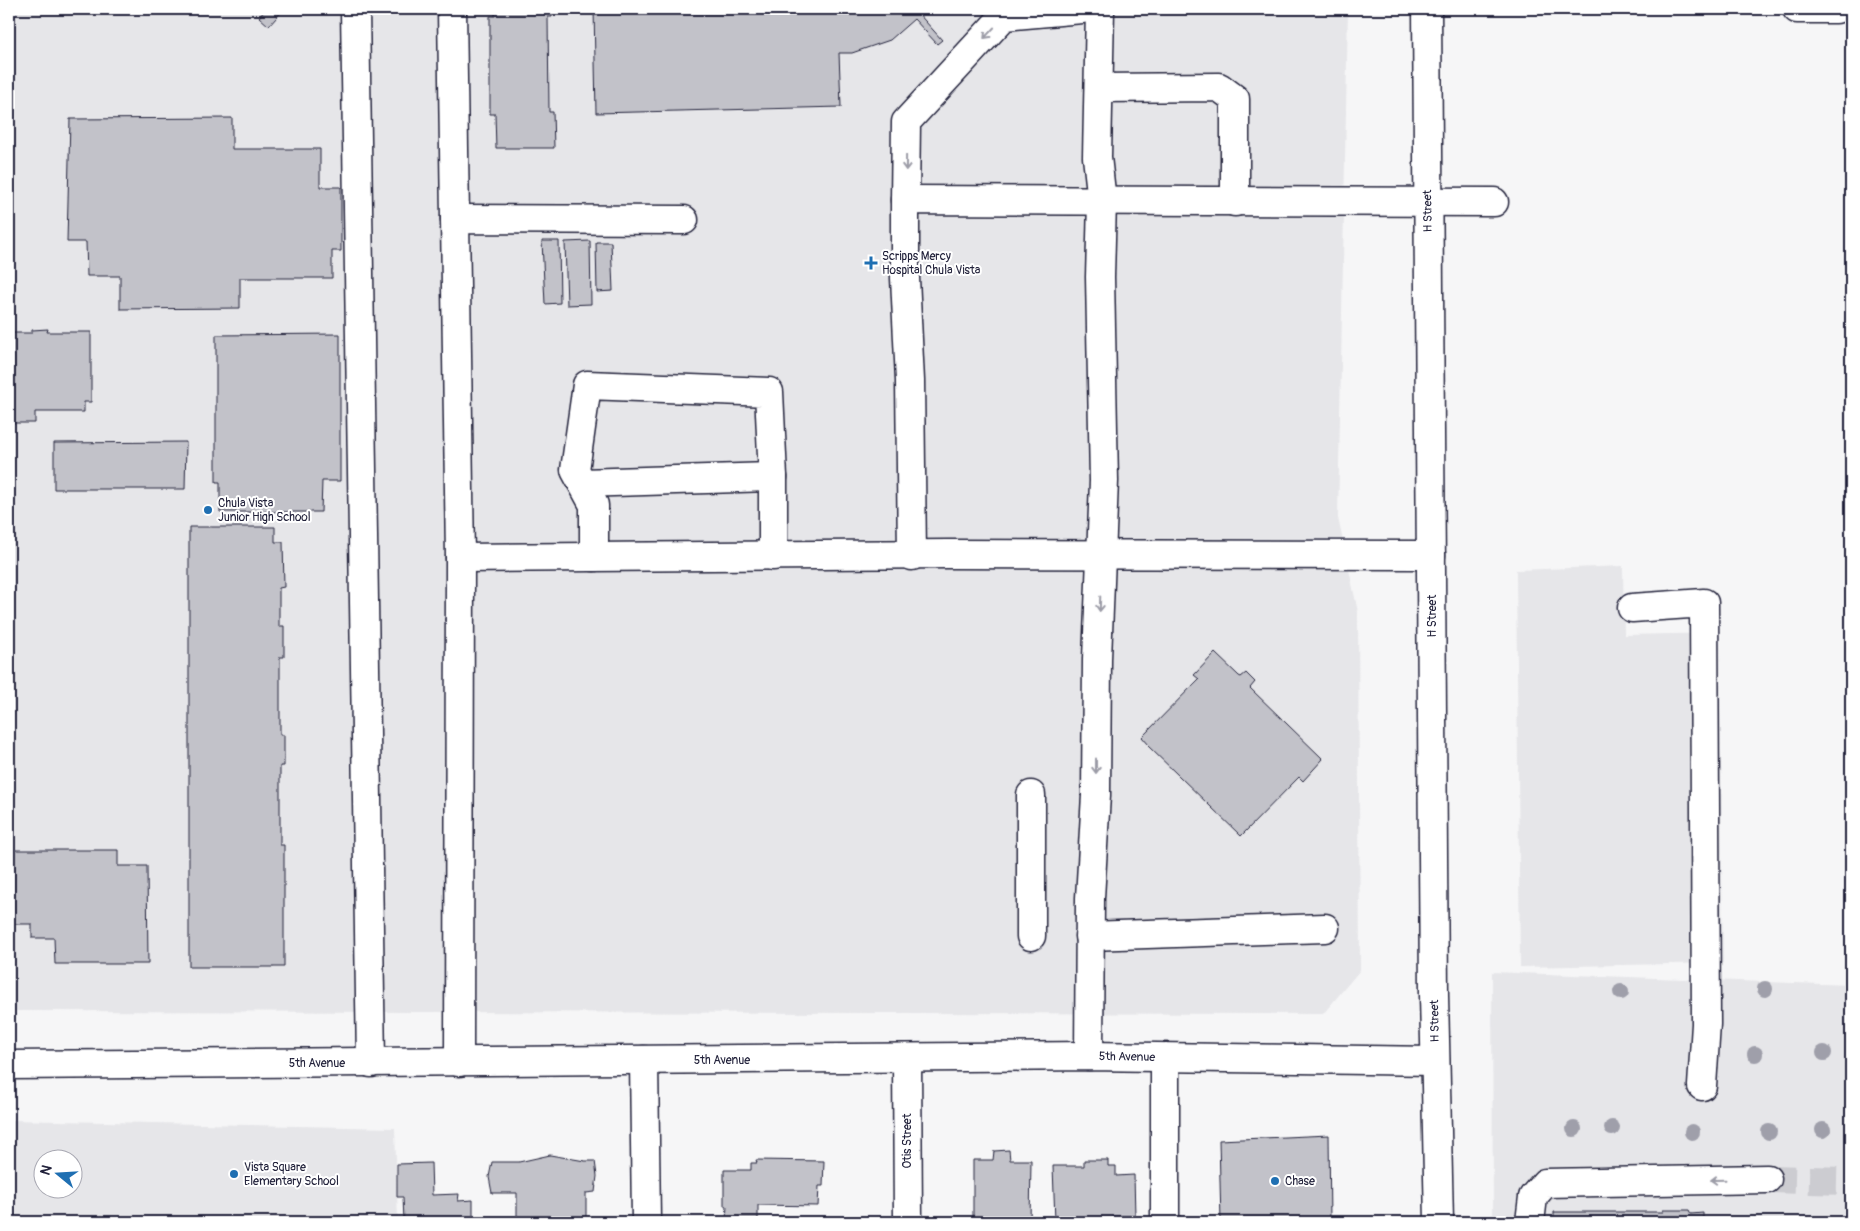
<svg xmlns="http://www.w3.org/2000/svg" width="1860" height="1231" font-family="Pangolin,sans-serif">
<style>
.built{fill:#e6e6e9;fill-rule:evenodd}
.building{fill:#c2c2c9;stroke:#22223b}
.lines{fill:none;stroke-linecap:round;stroke-linejoin:round}
.minor-tunnel{stroke:#ccccd1;stroke-width:28;stroke-dasharray:28 14;stroke-linecap:butt}
.minor-casing{stroke:#22223b;stroke-width:31}
.major-casing{stroke:#22223b;stroke-width:31}
.minor{stroke:#fff;stroke-width:28}
.major{stroke:#fff;stroke-width:28}
.tree{fill:#9f9faa}
.oneway{stroke:#9c9ca7}
.poi-dot{fill:#1f6fb2;stroke:#fff;stroke-width:2}
.labels{text-anchor:middle;dominant-baseline:central;stroke-width:4;stroke-linejoin:round;paint-order:stroke}
.street-label{font-size:12px;fill:#22223b;stroke:#fff}
.poi-label{font-size:12px;fill:#22223b;stroke:#fff;text-anchor:start}
</style>
<rect width="100%" height="100%" fill="#f6f6f7"/>
<filter id="ink" filterUnits="userSpaceOnUse"><feTurbulence type="fractalNoise" baseFrequency=".02" numOctaves="2"/><feDisplacementMap in="SourceGraphic" scale="10" xChannelSelector="R" yChannelSelector="G"/><feConvolveMatrix kernelMatrix="1 2 1 2 8 2 1 2 1" color-interpolation-filters="sRGB"/></filter>
<g filter="url(#ink)">
<!-- built -->
<g class="built">
<path d="M 9,9 L 1348,9 L 1338,518 L 1358,612 L 1360,970 L 1323,1014 L 9,1011 Z"/>
<path d="M 1623,566 L 1624,635 L 1720,633 L 1723,963 L 1520,967 L 1516,570 Z"/>
<path d="M 1492,972 L 1851,985 L 1851,1222 L 1493,1222 Z"/>
<path d="M 9,1120 L 395,1128 L 398,1222 L 9,1222 ZM 72,1158 L 72,1188 L 42,1188 L 42,1158 Z"/>
</g>
<!-- building -->
<g class="building">
<path d="M 266,9 L 284,9 L 269,26 L 259,17 Z"/>
<path d="M 495,9 L 552,9 L 552,17 L 548,17 L 549,112 L 553,112 L 554,148 L 496,148 L 495,114 L 490,114 L 490,16 L 495,16 Z"/>
<path d="M 594,9 L 920,9 L 917,12 L 942,40 L 937,44 L 914,19 L 890,40 L 852,53 L 839,53 L 841,107 L 596,113 Z"/>
<path d="M 232,118 L 232,149 L 320,149 L 320,187 L 341,187 L 341,251 L 332,251 L 332,278 L 240,278 L 240,308 L 120,309 L 120,276 L 87,276 L 86,242 L 67,242 L 70,119 Z"/>
<path d="M 542,241 L 559,241 L 560,303 L 545,304 Z"/>
<path d="M 590,241 L 591,304 L 567,305 L 565,242 Z"/>
<path d="M 596,242 L 611,242 L 613,291 L 597,292 Z"/>
<path d="M 48,329 L 47,332 L 91,332 L 91,402 L 84,402 L 84,412 L 35,412 L 35,423 L 9,423 L 9,333 L 32,333 L 32,330 Z"/>
<path d="M 340,334 L 340,481 L 322,481 L 321,512 L 220,512 L 220,482 L 216,482 L 216,335 Z"/>
<path d="M 186,442 L 185,489 L 54,489 L 54,443 Z"/>
<path d="M 189,527 L 275,527 L 275,542 L 283,542 L 284,587 L 279,588 L 279,626 L 284,626 L 284,657 L 280,657 L 280,735 L 284,735 L 284,766 L 280,766 L 280,845 L 284,845 L 284,967 L 189,967 Z"/>
<path d="M 1215,653 L 1239,676 L 1241,677 L 1246,673 L 1255,682 L 1250,688 L 1323,759 L 1303,781 L 1299,777 L 1241,836 L 1148,746 L 1149,745 L 1142,737 L 1199,679 L 1194,675 Z"/>
<path d="M 9,850 L 118,850 L 118,866 L 147,866 L 148,964 L 55,964 L 54,938 L 32,938 L 32,924 L 9,924 Z"/>
<path d="M 1329,1135 L 1330,1222 L 1221,1222 L 1219,1140 Z"/>
<path d="M 1009,1150 L 1010,1160 L 1031,1160 L 1030,1222 L 973,1222 L 973,1160 L 993,1160 L 994,1151 Z"/>
<path d="M 550,1155 L 585,1161 L 595,1161 L 597,1176 L 595,1192 L 586,1193 L 586,1222 L 517,1222 L 517,1193 L 492,1193 L 489,1177 L 492,1162 L 519,1162 Z"/>
<path d="M 756,1160 L 824,1161 L 823,1186 L 819,1186 L 818,1206 L 758,1205 L 758,1220 L 726,1220 L 727,1206 L 724,1206 L 724,1170 L 751,1170 L 751,1163 L 757,1163 Z"/>
<path d="M 1084,1160 L 1108,1160 L 1108,1166 L 1116,1166 L 1116,1176 L 1134,1175 L 1135,1216 L 1113,1216 L 1113,1222 L 1055,1222 L 1053,1166 L 1084,1166 Z"/>
<path d="M 431,1163 L 432,1195 L 459,1194 L 458,1201 L 473,1200 L 473,1222 L 404,1222 L 403,1197 L 397,1197 L 397,1164 Z"/>
<path d="M 1663,1210 L 1689,1210 L 1691,1214 L 1703,1213 L 1703,1222 L 1554,1222 L 1554,1212 L 1663,1212 Z"/>
</g>
<g class="lines">
<!-- minor-tunnel -->
<path class="minor-tunnel" d="M 1767,1179 L 1851,1181"/>
<defs>
<g id="minor">
<path d="M 355,9 L 371,1063"/>
<path d="M 452,9 L 455,219"/>
<path d="M 1797,9 L 1836,9"/>
<path d="M 1099,88 L 1219,87 L 1235,99 L 1235,202"/>
<path d="M 905,200 L 906,122 L 1004,16 L 1082,9"/>
<path d="M 684,220 L 455,219 L 460,558 L 949,554 L 1431,555"/>
<path d="M 582,483 L 773,477"/>
<path d="M 912,556 L 910,381 L 905,278 L 905,200 L 1494,202"/>
<path d="M 594,557 L 594,505 L 575,470 L 587,385 L 769,392 L 773,477 L 773,556"/>
<path d="M 1632,608 L 1704,603 L 1706,1024 L 1702,1086"/>
<path d="M 1031,936 L 1031,795"/>
<path d="M 1089,936 L 1325,928"/>
<path d="M 1089,1056 L 1090,898 L 1096,795 L 1097,659 L 1104,481 L 1100,277 L 1102,201 L 1097,157 L 1100,9"/>
<path d="M 907,1059 L 908,1222"/>
<path d="M 644,1060 L 646,1222"/>
<path d="M 459,1062 L 460,558"/>
<path d="M 9,1065 L 1089,1056 L 1435,1061"/>
<path d="M 1165,1222 L 1165,1058"/>
<path d="M 1530,1222 L 1533,1197 L 1545,1183 L 1767,1179"/>
</g>
<path id="major" d="M 1427,9 L 1434,995 L 1439,1222"/>
</defs>
<!-- minor casing -->
<use href="#minor" class="minor-casing"/>
<!-- major casing -->
<use href="#major" class="major-casing"/>
<!-- minor -->
<use href="#minor" class="minor"/>
<!-- major -->
<use href="#major" class="major"/>
</g>
<!-- trees -->
<g class="tree">
<circle cx="1765" cy="989" r="8"/>
<circle cx="1621" cy="992" r="8"/>
<circle cx="1824" cy="1053" r="8"/>
<circle cx="1755" cy="1054" r="8"/>
<circle cx="1612" cy="1128" r="8"/>
<circle cx="1574" cy="1129" r="8"/>
<circle cx="1823" cy="1130" r="8"/>
<circle cx="1692" cy="1132" r="8"/>
<circle cx="1769" cy="1132" r="8"/>
</g>
<!-- one-way arrows -->
<defs><path id="oneway-shaft" d="M-6 0H5M1.5-3L5.5 0L1.5 3" fill="none" stroke-width="1.6" stroke-linecap="round" stroke-linejoin="round" transform="scale(1.25)"/></defs>
<g class="oneway">
<use href="#oneway-shaft" transform="translate(989 33) rotate(133)"/>
<use href="#oneway-shaft" transform="translate(906 163) rotate(91)"/>
<use href="#oneway-shaft" transform="translate(1100 604) rotate(92)"/>
<use href="#oneway-shaft" transform="translate(1096 766) rotate(90)"/>
<use href="#oneway-shaft" transform="translate(1718 1180) rotate(179)"/>
</g>
</g>
<!-- markers -->
<g class="poi-dot">
<path d="M868.5 255.5h5v5h5v5h-5v5h-5v-5h-5v-5h5z"/>
<circle cx="208" cy="510" r="5"/>
<circle cx="234" cy="1174" r="5"/>
<circle cx="1275" cy="1181" r="5"/>
</g>
<g class="labels">
<!-- street labels -->
<g class="street-label">
<text transform="translate(1428 211) rotate(-91)">H Street</text>
<text transform="translate(1432 616) rotate(-90)">H Street</text>
<text transform="translate(1435 1021) rotate(-91)">H Street</text>
<text transform="translate(1127 1057) rotate(1)">5th Avenue</text>
<text x="722" y="1060">5th Avenue</text>
<text x="317" y="1063">5th Avenue</text>
<text transform="translate(907 1141) rotate(-90)">Otis Street</text>
</g>
<!-- poi labels -->
<g class="poi-label">
<text x="882" y="256">Scripps Mercy<tspan x="882" dy="14">Hospital Chula Vista</tspan></text>
<text x="218" y="503">Chula Vista<tspan x="218" dy="14">Junior High School</tspan></text>
<text x="244" y="1167">Vista Square<tspan x="244" dy="14">Elementary School</tspan></text>
<text x="1285" y="1181">Chase</text>
</g>
</g>
<!-- margin -->
<rect width="1860" height="1231" fill="none" stroke="#fff" stroke-width="30"/>
<rect x="15" y="15" width="1830" height="1201" fill="none" stroke="#22223b" stroke-width="2" filter="url(#ink)"/>
<!-- north arrow -->
<g transform="translate(58 1174) rotate(288)"><circle r="24" fill="#ffffff" stroke="#a7a7b1"/>
<path d="M0-4L9 19L0 12L-9 19Z" fill="#1f6fb2"/>
<text y="-8" font-size="14" font-weight="bold" text-anchor="middle" fill="#22223b">N</text>
</g>
</svg>
